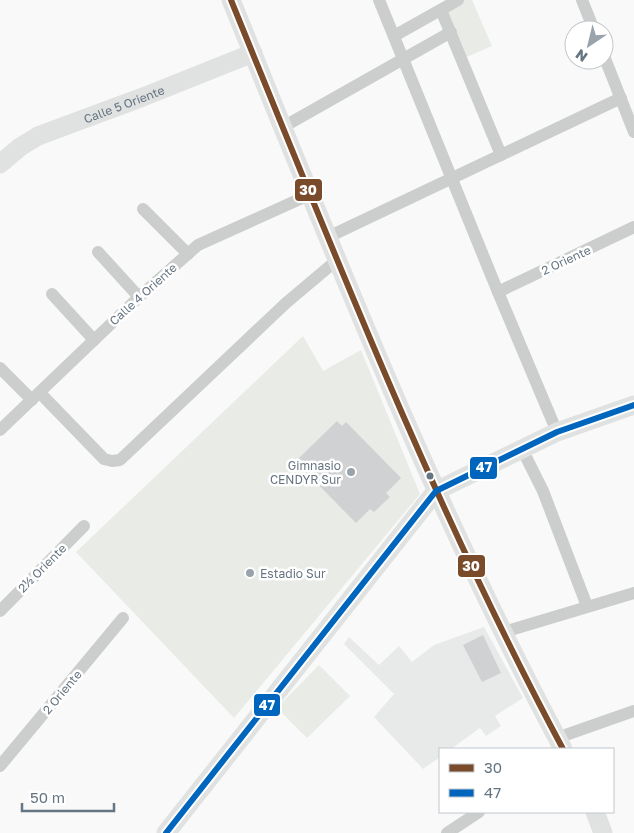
<svg xmlns="http://www.w3.org/2000/svg" width="634" height="833" font-family="'Golos Text',sans-serif">
<style>
.built{fill:#e8e9e9}
.green{fill:#e8ebe6}
.building{fill:#cfd1d2}
.lines{fill:none;stroke-linecap:round;stroke-linejoin:round}
.street{stroke:#cccece;stroke-width:12}
.secondary{stroke:#e0e1e1;stroke-width:19}
.bus-1-casing{stroke:#fff;stroke-width:10}
.bus-2-casing{stroke:#fff;stroke-width:10}
.bus-1{stroke:#7a4b2a;stroke-width:6}
.bus-2{stroke:#0065bd;stroke-width:6}
.poi-dot{fill:#99a3ac;stroke:#fff;stroke-width:2}
.bus-dot{fill:#667582;stroke:#fff;stroke-width:2}
.labels{text-anchor:middle;dominant-baseline:central;stroke-width:5;stroke-linejoin:round;paint-order:stroke}
.street-label{font-size:12px;fill:#667582;stroke:#fff}
.poi-label{font-size:12px;fill:#667582;stroke:#fff;text-anchor:end}
.line-badge{stroke:#fff;stroke-width:2}
.badge-label{font-size:14px;text-anchor:middle;font-weight:bold;fill:#fff}
</style>
<rect width="100%" height="100%" fill="#f9f9f9"/>
<!-- built -->
<path class="built" d="M 484,627 L 523,698 L 495,716 L 501,726 L 486,736 L 480,728 L 451,749 L 440,749 L 440,757 L 423,769 L 374,717 L 394,694 L 344,644 L 349,637 L 379,665 L 399,646 L 412,662 L 434,645 Z"/>
<!-- green -->
<g class="green">
<path d="M 458,0 L 472,0 L 492,46 L 462,59 L 441,10 Z"/>
<path d="M 303,336 L 323,371 L 361,350 L 420,494 L 234,718 L 76,552 Z"/>
<path d="M 319,665 L 350,696 L 307,738 L 277,708 Z"/>
</g>
<!-- building -->
<g class="building">
<path d="M 337,421 L 342,426 L 346,422 L 401,478 L 386,493 L 390,497 L 374,512 L 370,509 L 356,523 L 300,466 L 302,463 L 298,459 Z"/>
<path d="M 483,635 L 501,673 L 482,682 L 463,645 Z"/>
</g>
<g class="lines">
<!-- street -->
<g class="street">
<path d="M 379,0 L 498,292 L 557,432"/>
<path d="M 582,0 L 594,30"/>
<path d="M 441,10 L 501,155"/>
<path d="M 394,36 L 458,0"/>
<path d="M 604,56 L 634,132"/>
<path d="M 283,127 L 451,32"/>
<path d="M 143,209 L 188,254"/>
<path d="M 328,237 L 621,98"/>
<path d="M 98,252 L 139,297"/>
<path d="M 498,292 L 634,227"/>
<path d="M 52,294 L 94,340"/>
<path d="M 0,368 L 32,400"/>
<path d="M 40,393 L 104,459 L 112,461 L 120,460 L 286,303 L 337,260"/>
<path d="M 0,430 L 139,297 L 198,245 L 311,194"/>
<path d="M 522,449 L 543,491 L 587,606"/>
<path d="M 0,611 L 84,526"/>
<path d="M 504,632 L 634,593"/>
<path d="M 557,738 L 634,711"/>
<path d="M 0,766 L 123,618"/>
<path d="M 447,833 L 479,812"/>
</g>
<!-- secondary -->
<g class="secondary">
<path d="M 231,0 C 334,253 434,508 563,749"/>
<path id="s1" d="M 0,164 L 20,147 L 38,136 L 143,97 L 253,53"/>
<path d="M 595,812 L 603,833"/>
<path d="M 166,833 L 436,491 L 557,432 L 634,405"/>
</g>
<defs>
<path id="bus-1" d="M 231,0 C 334,253 434,508 563,749"/>
<path id="bus-2" d="M 166,833 L 436,491 L 557,432 L 634,405"/>
</defs>
<!-- bus-1 casing -->
<use href="#bus-1" class="bus-1-casing"/>
<!-- bus-2 casing -->
<use href="#bus-2" class="bus-2-casing"/>
<!-- bus-1 -->
<use href="#bus-1" class="bus-1"/>
<!-- bus-2 -->
<use href="#bus-2" class="bus-2"/>
</g>
<!-- markers -->
<g class="poi-dot">
<circle cx="351" cy="472" r="5"/>
<circle cx="250" cy="573" r="5"/>
</g>
<circle class="bus-dot" cx="430" cy="476" r="4.5"/>
<g class="labels">
<!-- street labels -->
<g class="street-label">
<text stroke="none"><textPath href="#s1" startOffset="139">Calle 5 Oriente</textPath></text>
<text transform="translate(566 260) rotate(-25)">2 Oriente</text>
<text transform="translate(143 294) rotate(-42)">Calle 4 Oriente</text>
<text transform="translate(42 568) rotate(-45)">2½ Oriente</text>
<text transform="translate(62 692) rotate(-50)">2 Oriente</text>
</g>
<!-- poi labels -->
<g class="poi-label">
<text x="341" y="465">Gimnasio<tspan x="341" dy="14">CENDYR Sur</tspan></text>
<text x="260" y="573" text-anchor="start">Estadio Sur</text>
</g>
</g>
<g class="line-badge">
<rect x="294" y="178" width="29" height="24" rx="5" fill="#7a4b2a"/>
<rect x="469" y="456" width="29" height="24" rx="5" fill="#0065bd"/>
<rect x="457" y="554" width="29" height="24" rx="5" fill="#7a4b2a"/>
<rect x="253" y="693" width="28" height="24" rx="5" fill="#0065bd"/>
</g>
<g class="badge-label">
<text x="308" y="195">30</text>
<text x="484" y="472">47</text>
<text x="471" y="571">30</text>
<text x="267" y="710">47</text>
</g>
<!-- legend -->
<rect x="439" y="748" width="175" height="65" fill="#ffffff" stroke="#c2c8cd"/>
<rect x="449" y="764" width="25" height="8" fill="#7a4b2a" stroke="#c2c8cd"/>
<text x="484" y="773" font-size="15" fill="#667582">30</text>
<rect x="449" y="789" width="25" height="8" fill="#0065bd" stroke="#c2c8cd"/>
<text x="484" y="798" font-size="15" fill="#667582">47</text>
<!-- north arrow -->
<g transform="translate(589 45) rotate(215)"><circle r="24" fill="#ffffff" stroke="#c2c8cd"/>
<path d="M0-4L9 19L0 12L-9 19Z" fill="#99a3ac"/>
<text y="-8" font-size="14" font-weight="bold" text-anchor="middle" fill="#667582">N</text>
</g>
<!-- scale -->
<path d="M22 803v8h92v-8" fill="none" stroke="#667582" stroke-width="2.5"/>
<text x="30" y="803" font-size="15" fill="#667582" stroke="#ffffff" stroke-width="4" paint-order="stroke">50 m</text>
</svg>
